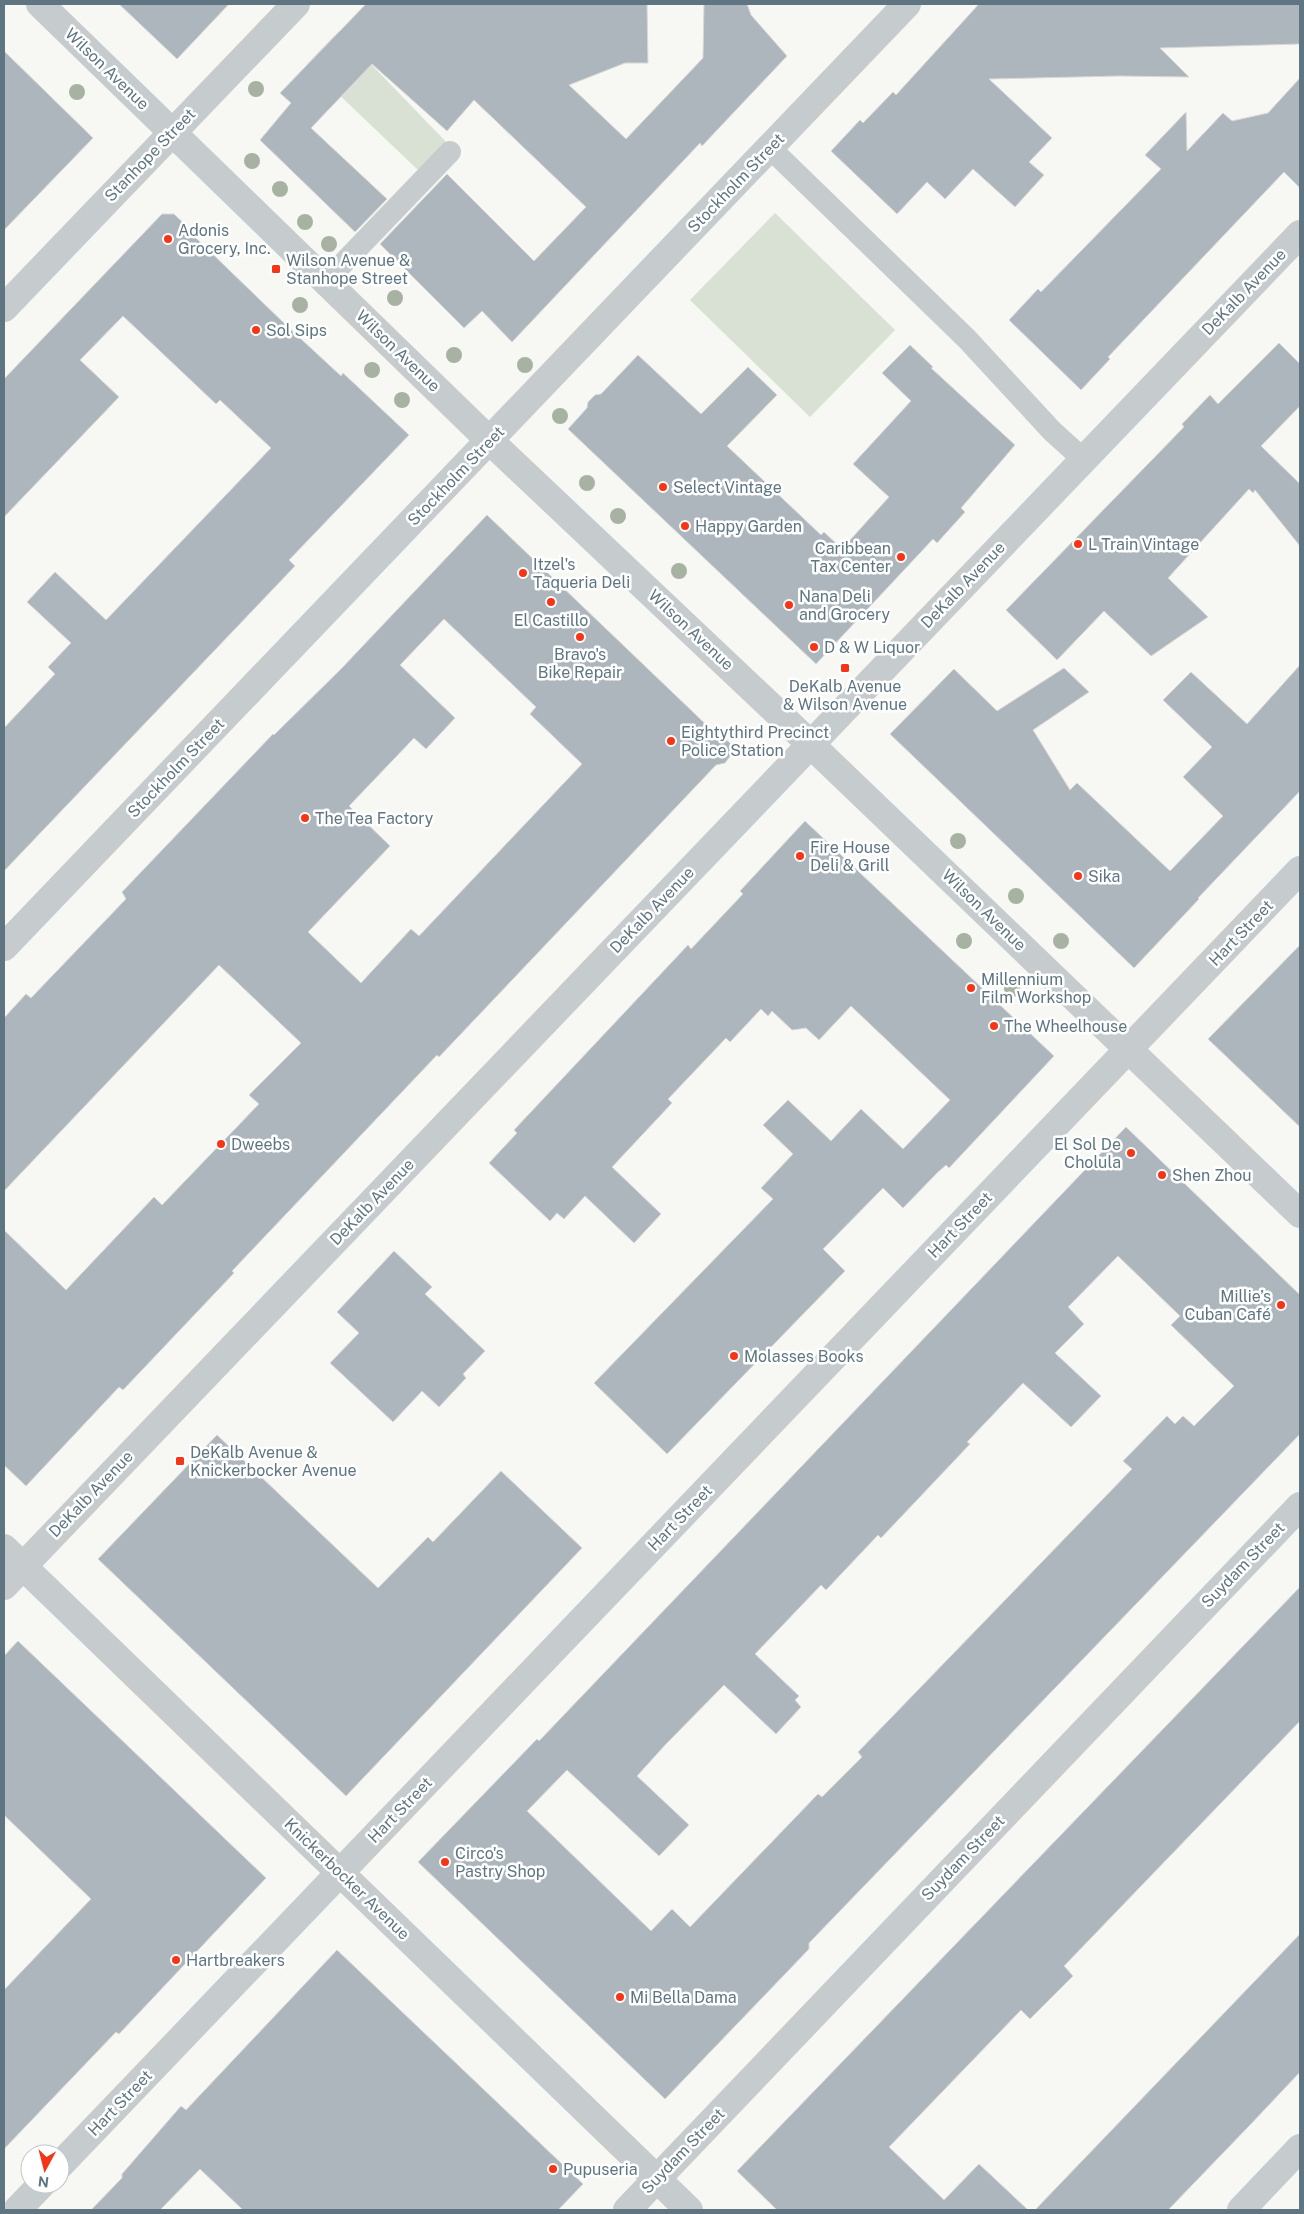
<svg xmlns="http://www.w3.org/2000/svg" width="1304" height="2214" font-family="'Public Sans',sans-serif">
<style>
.green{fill:#d9e0d4}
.building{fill:#acb6bc;stroke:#d9d8d6;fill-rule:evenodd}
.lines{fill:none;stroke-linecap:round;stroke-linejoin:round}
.lane{stroke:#c6cbce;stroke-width:22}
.street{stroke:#c6cbce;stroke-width:28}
.tree{fill:#a7b2a2}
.poi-dot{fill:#f53516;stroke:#fff;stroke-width:2}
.labels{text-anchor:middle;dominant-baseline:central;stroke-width:5;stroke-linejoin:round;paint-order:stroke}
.street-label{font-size:16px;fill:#5f7682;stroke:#fff}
.poi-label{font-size:16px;fill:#5f7682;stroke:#fff;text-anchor:start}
</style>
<rect width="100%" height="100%" fill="#f7f7f3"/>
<!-- green -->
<g class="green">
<path d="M 339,31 L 448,144 L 418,170 L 307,64 Z"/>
<path d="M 775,213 L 895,330 L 810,417 L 690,300 Z"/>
</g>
<!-- building -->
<g class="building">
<path d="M 119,4 L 229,4 L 177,59 Z"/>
<path d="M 366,4 L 647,4 L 648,63 L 625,63 L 569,85 L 626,139 L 703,58 L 704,4 L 747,4 L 751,15 L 787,56 L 702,146 L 700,143 L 512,342 L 482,311 L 464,328 L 380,244 L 447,174 L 534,261 L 586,207 L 474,100 L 447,131 L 372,64 L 311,128 L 387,199 L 355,232 L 260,140 L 291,103 L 280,93 Z"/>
<path d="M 979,4 L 1300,4 L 1300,44 L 1160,48 L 1189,77 L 1120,76 L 989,79 L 1052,138 L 1029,162 L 1044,175 L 1015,207 L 973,169 L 945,199 L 927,182 L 897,214 L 831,151 L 860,120 L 863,123 L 893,92 L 896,95 Z"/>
<path d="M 4,51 L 93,138 L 4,230 Z"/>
<path d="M 1300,78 L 1300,188 L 1284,172 L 1108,357 L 1110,359 L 1081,390 L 1009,320 L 1038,289 L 1041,292 L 1161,169 L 1145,155 L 1186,112 L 1187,151 L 1223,113 L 1232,121 L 1268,113 Z"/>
<path d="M 162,214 L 174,214 L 198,237 L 196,238 L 288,327 L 341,376 L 343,373 L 409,435 L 289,560 L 295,566 L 4,871 L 4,728 L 55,674 L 48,667 L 71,643 L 27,602 L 55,572 L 106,620 L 271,448 L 220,400 L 216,404 L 123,316 L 80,360 L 119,397 L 4,517 L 4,379 Z"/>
<path d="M 1279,343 L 1300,364 L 1300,406 L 1261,446 L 1300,484 L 1300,546 L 1255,490 L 1253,493 L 1249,489 L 1168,578 L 1208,617 L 1151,656 L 1104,611 L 1057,660 L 1006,610 L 1184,427 L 1182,424 L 1210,395 L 1218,404 Z"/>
<path d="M 910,345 L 933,367 L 931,368 L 1015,445 L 961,508 L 965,512 L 937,543 L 933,539 L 816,664 L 568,429 L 587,408 L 588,402 L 595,395 L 601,394 L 638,355 L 701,414 L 748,367 L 777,395 L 727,446 L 821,535 L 824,532 L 842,549 L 889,497 L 853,464 L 911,401 L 882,373 Z"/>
<path d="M 487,515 L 718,736 L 723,737 L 731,744 L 731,755 L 725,763 L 716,765 L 439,1057 L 437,1055 L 232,1271 L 234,1273 L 123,1390 L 119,1387 L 26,1486 L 4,1465 L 4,1230 L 66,1290 L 154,1197 L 162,1205 L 259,1104 L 249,1095 L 301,1043 L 219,965 L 4,1191 L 4,1018 L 26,994 L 31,998 L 126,899 L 122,892 L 273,734 L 274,735 L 341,669 ZM 444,619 L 536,707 L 530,714 L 582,764 L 419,936 L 411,929 L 361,983 L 308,932 L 390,846 L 349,806 L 414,738 L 426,749 L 455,718 L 400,665 Z"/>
<path d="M 1300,665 L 1300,791 L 1198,898 L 1199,899 L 1134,968 L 890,734 L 954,669 L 997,711 L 1064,668 L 1089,692 L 1033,730 L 1070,790 L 1077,783 L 1170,871 L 1223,816 L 1183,777 L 1212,747 L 1163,700 L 1191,672 L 1247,724 Z"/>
<path d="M 805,821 L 1054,1056 L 949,1168 L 946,1165 L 937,1173 L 903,1208 L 883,1188 L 823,1249 L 845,1271 L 667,1454 L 594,1383 L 773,1199 L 761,1188 L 793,1154 L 763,1125 L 788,1100 L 831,1141 L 861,1109 L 903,1149 L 950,1100 L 851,1006 L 819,1040 L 806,1028 L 792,1030 L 772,1011 L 768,1016 L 761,1009 L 730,1042 L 726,1038 L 668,1099 L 672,1103 L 612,1167 L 661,1214 L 634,1243 L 585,1196 L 564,1219 L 557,1213 L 550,1221 L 489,1163 L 517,1133 L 514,1130 L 688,945 L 691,949 L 743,894 L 740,891 Z"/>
<path d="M 1300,945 L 1300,1127 L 1208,1039 Z"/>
<path d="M 1126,1127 L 1300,1295 L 1300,1434 L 809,1943 L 809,1949 L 665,2099 L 418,1862 L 537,1739 L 539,1741 ZM 1118,1256 L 1180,1316 L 1171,1325 L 1234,1386 L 1194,1426 L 1183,1416 L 1175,1424 L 1167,1416 L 1123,1461 L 1132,1469 L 858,1752 L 862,1757 L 822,1797 L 818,1794 L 690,1927 L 672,1909 L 651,1931 L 527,1811 L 567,1770 L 659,1856 L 689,1825 L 637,1776 L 666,1744 L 724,1685 L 776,1734 L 801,1707 L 795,1700 L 799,1696 L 755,1654 L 821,1585 L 826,1590 L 878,1535 L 881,1538 L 970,1444 L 967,1442 L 1023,1383 L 1071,1427 L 1101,1396 L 1055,1353 L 1084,1324 L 1068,1307 Z"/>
<path d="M 394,1251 L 432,1287 L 425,1294 L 485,1351 L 463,1374 L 466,1378 L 439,1407 L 422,1391 L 393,1422 L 330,1363 L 359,1333 L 337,1312 Z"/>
<path d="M 217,1435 L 378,1588 L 428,1537 L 433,1542 L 501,1471 L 582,1548 L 346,1796 L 98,1559 Z"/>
<path d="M 1300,1587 L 1300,1721 L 1064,1966 L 1073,1976 L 1030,2019 L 1021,2010 L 889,2147 L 944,2200 L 979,2164 L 1028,2210 L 777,2210 L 737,2171 Z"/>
<path d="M 18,1641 L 266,1878 L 119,2034 L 116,2032 L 4,2149 L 4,1990 L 91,1899 L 4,1815 L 4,1656 Z"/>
<path d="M 1300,1934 L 1300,2072 L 1249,2126 L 1168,2210 L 1035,2210 Z"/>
<path d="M 337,1950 L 583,2184 L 558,2210 L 243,2210 L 200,2169 L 160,2210 L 91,2210 L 122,2178 L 122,2174 L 181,2106 L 186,2110 Z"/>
</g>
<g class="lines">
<!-- lane -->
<g class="lane">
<path d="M 770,148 L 967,339 L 1052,431 L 1084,460"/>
<path d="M 326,281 L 450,152"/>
</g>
<!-- street -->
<g class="street">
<path d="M 40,4 L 490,441 L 782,717 L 1300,1214"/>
<path d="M 4,308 L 296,4"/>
<path d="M 4,947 L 907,4"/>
<path d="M 4,1548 L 689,2210"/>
<path d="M 4,1586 L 1300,234"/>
<path d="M 60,2165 L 1300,870"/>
<path d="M 17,2210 L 42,2184"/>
<path d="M 627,2210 L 1300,1506"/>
<path d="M 1241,2210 L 1300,2148"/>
</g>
</g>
<!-- trees -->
<g class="tree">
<circle cx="256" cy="89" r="8"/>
<circle cx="77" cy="92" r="8"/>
<circle cx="252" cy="161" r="8"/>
<circle cx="280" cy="189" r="8"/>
<circle cx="305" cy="222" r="8"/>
<circle cx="329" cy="244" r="8"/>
<circle cx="395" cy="298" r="8"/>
<circle cx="300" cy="305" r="8"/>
<circle cx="454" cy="355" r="8"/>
<circle cx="525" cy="365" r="8"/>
<circle cx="372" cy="370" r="8"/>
<circle cx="402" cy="400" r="8"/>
<circle cx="560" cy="416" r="8"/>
<circle cx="587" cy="483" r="8"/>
<circle cx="618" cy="516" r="8"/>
<circle cx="679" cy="571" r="8"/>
<circle cx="958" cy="841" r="8"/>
<circle cx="1016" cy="896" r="8"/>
<circle cx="964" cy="941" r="8"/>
<circle cx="1061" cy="941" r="8"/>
<circle cx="1012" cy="989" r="8"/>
</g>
<!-- markers -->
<g class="poi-dot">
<circle cx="168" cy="239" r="5"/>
<rect x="271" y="264" width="10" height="10" rx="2.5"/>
<circle cx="256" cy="330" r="5"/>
<circle cx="663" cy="487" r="5"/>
<circle cx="685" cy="526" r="5"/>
<circle cx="1078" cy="544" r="5"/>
<circle cx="901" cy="557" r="5"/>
<circle cx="523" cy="573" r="5"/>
<circle cx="551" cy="602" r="5"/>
<circle cx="789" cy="605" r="5"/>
<circle cx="580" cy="637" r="5"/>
<circle cx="814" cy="647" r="5"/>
<rect x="840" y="663" width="10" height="10" rx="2.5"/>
<circle cx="671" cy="741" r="5"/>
<circle cx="305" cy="818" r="5"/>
<circle cx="800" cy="856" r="5"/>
<circle cx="1078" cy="876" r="5"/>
<circle cx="971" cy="988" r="5"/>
<circle cx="994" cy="1026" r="5"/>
<circle cx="221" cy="1144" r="5"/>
<circle cx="1131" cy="1153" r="5"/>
<circle cx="1162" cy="1175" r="5"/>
<circle cx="1281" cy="1305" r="5"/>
<circle cx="734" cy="1356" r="5"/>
<rect x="175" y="1456" width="10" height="10" rx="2.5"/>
<circle cx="445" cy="1862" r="5"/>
<circle cx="176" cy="1960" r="5"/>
<circle cx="620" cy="1997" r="5"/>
<circle cx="553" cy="2169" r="5"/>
</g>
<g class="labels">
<!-- street labels -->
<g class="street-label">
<text transform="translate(107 69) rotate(44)">Wilson Avenue</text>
<text transform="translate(150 155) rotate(-46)">Stanhope Street</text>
<text transform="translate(736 183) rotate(-46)">Stockholm Street</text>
<text transform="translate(1244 292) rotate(-46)">DeKalb Avenue</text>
<text transform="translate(398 351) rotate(44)">Wilson Avenue</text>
<text transform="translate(456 476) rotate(-46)">Stockholm Street</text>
<text transform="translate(963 585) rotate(-46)">DeKalb Avenue</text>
<text transform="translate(691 630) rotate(43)">Wilson Avenue</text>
<text transform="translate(176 768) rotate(-46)">Stockholm Street</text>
<text transform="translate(652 910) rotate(-46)">DeKalb Avenue</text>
<text transform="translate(984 910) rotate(44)">Wilson Avenue</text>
<text transform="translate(1241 933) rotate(-46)">Hart Street</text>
<text transform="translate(372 1202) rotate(-46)">DeKalb Avenue</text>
<text transform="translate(960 1225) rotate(-46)">Hart Street</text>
<text transform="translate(91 1494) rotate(-46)">DeKalb Avenue</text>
<text transform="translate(680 1518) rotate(-46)">Hart Street</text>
<text transform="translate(1243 1565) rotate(-46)">Suydam Street</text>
<text transform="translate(400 1810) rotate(-46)">Hart Street</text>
<text transform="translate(963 1858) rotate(-46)">Suydam Street</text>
<text transform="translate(347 1879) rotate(44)">Knickerbocker Avenue</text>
<text transform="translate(120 2103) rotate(-46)">Hart Street</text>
<text transform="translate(683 2151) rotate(-46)">Suydam Street</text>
</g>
<!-- poi labels -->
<g class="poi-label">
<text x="178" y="230">Adonis<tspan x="178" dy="18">Grocery, Inc.</tspan></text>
<text x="286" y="260">Wilson Avenue &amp;<tspan x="286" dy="18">Stanhope Street</tspan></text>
<text x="266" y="330">Sol Sips</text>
<text x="673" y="487">Select Vintage</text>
<text x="695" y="526">Happy Garden</text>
<text x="1088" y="544">L Train Vintage</text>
<text x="891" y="548" text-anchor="end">Caribbean<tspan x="891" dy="18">Tax Center</tspan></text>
<text x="533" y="564">Itzel's<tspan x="533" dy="18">Taqueria Deli</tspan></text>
<text x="799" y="596">Nana Deli<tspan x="799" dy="18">and Grocery</tspan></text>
<text x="551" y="620" text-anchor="middle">El Castillo</text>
<text x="824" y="647">D &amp; W Liquor</text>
<text x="580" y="654" text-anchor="middle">Bravo's<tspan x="580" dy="18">Bike Repair</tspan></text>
<text x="845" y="686" text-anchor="middle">DeKalb Avenue<tspan x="845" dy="18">&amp; Wilson Avenue</tspan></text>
<text x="681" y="732">Eightythird Precinct<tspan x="681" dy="18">Police Station</tspan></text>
<text x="315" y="818">The Tea Factory</text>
<text x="810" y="847">Fire House<tspan x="810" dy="18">Deli &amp; Grill</tspan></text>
<text x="1088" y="876">Sika</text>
<text x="981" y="979">Millennium<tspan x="981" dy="18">Film Workshop</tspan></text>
<text x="1004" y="1026">The Wheelhouse</text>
<text x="231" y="1144">Dweebs</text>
<text x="1121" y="1144" text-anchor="end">El Sol De<tspan x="1121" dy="18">Cholula</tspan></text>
<text x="1172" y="1175">Shen Zhou</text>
<text x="1271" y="1296" text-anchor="end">Millie’s<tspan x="1271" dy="18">Cuban Café</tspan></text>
<text x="744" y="1356">Molasses Books</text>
<text x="190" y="1452">DeKalb Avenue &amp;<tspan x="190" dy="18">Knickerbocker Avenue</tspan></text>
<text x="455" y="1853">Circo's<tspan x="455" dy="18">Pastry Shop</tspan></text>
<text x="186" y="1960">Hartbreakers</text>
<text x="630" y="1997">Mi Bella Dama</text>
<text x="563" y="2169">Pupuseria</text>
</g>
</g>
<!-- border -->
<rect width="1304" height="2214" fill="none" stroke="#5f7682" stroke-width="10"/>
<!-- north arrow -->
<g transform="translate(45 2169) rotate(187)"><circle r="24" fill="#ffffff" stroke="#bfc8cd"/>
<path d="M0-4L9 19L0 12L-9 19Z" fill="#f53516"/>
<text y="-8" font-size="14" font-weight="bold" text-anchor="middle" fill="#5f7682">N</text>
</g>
</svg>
